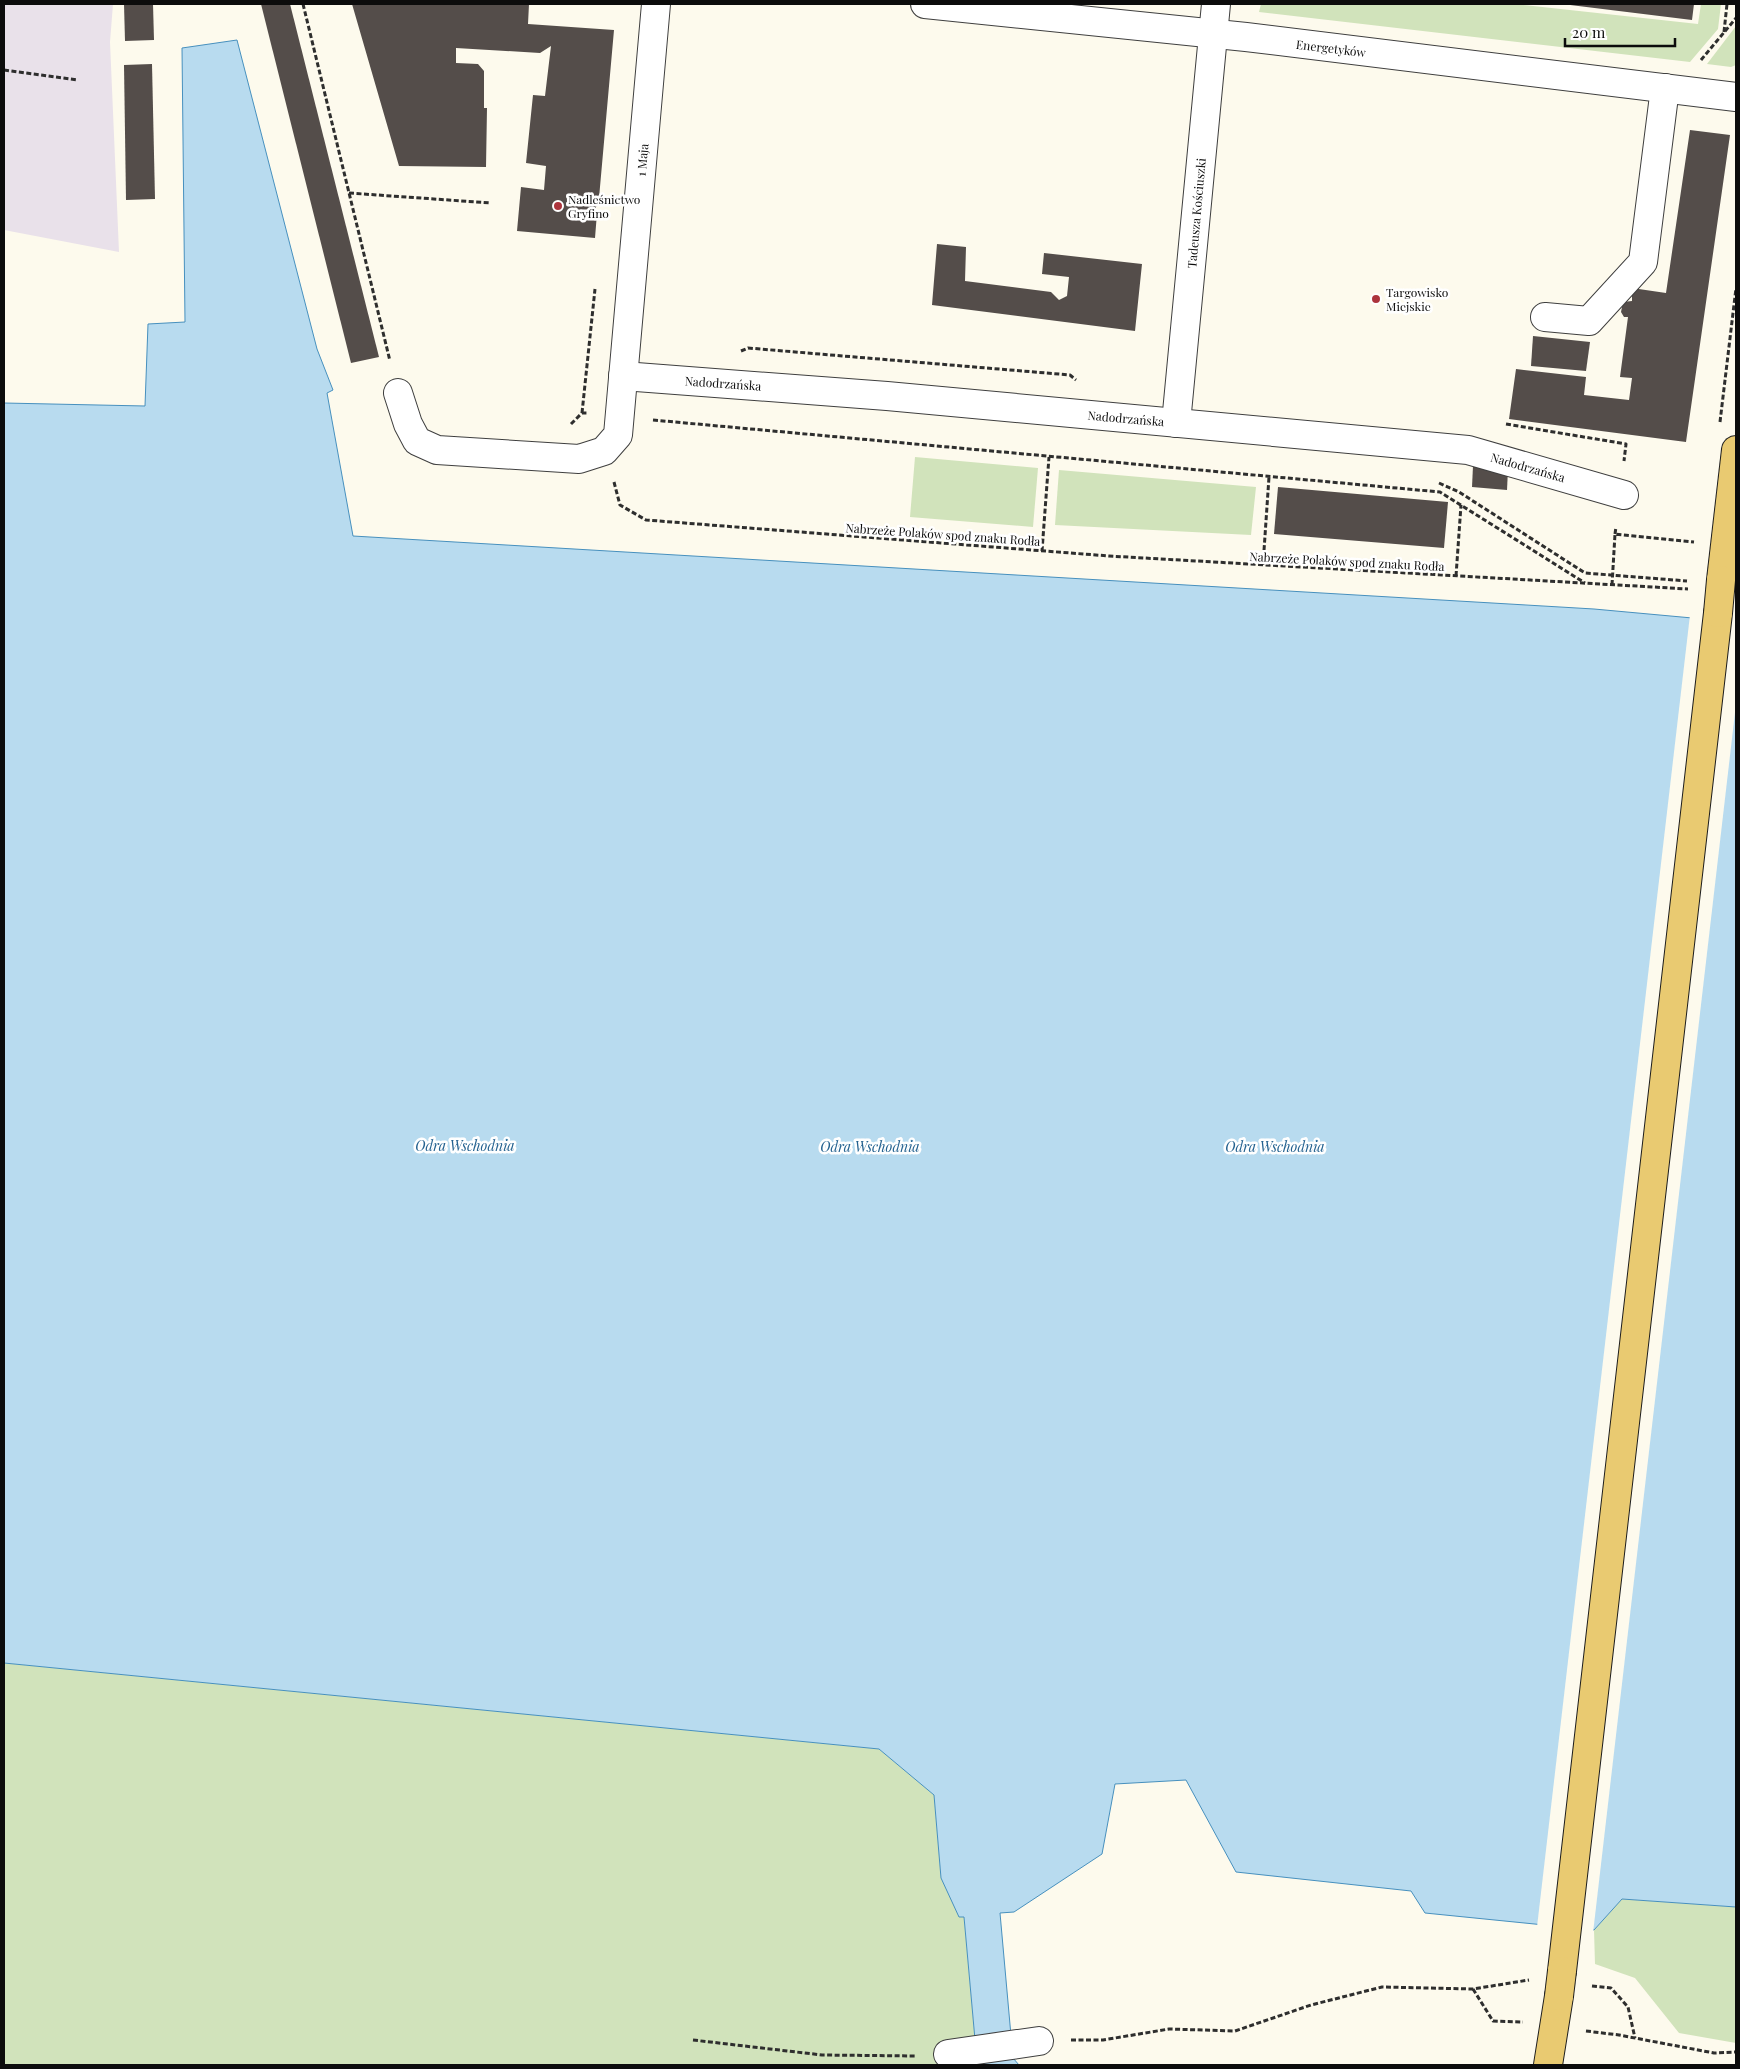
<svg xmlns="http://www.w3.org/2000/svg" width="1740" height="2069" font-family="'Playfair Display',serif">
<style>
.industrial{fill:#e9e1ea}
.green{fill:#d1e3bb}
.water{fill:#b8dbef;stroke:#4790be}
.pier{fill:#fdfaed}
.building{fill:#544d4a}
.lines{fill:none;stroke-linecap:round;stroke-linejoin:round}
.minor-casing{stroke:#3f3f3f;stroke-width:30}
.major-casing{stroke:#1d1d1d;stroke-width:30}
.path{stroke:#2e2e2e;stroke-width:3;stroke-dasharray:5 2.5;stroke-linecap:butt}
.minor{stroke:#fff;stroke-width:28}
.major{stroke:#e9ca71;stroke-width:28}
.major-bridge-casing{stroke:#1d1d1d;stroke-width:30;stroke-linecap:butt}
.major-bridge{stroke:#e9ca71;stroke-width:28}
.poi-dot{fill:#ac343c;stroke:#fff;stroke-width:2}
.labels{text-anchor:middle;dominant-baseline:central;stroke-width:5;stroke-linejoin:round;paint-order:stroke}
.street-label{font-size:12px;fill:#0c0c0c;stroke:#fff}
.poi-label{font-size:12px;fill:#0c0c0c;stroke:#fff;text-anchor:start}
.water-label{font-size:14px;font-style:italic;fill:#246290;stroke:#fff}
</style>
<rect width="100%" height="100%" fill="#fdfaed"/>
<!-- industrial -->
<path class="industrial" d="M 4,4 L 113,4 L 110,42 L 119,252 L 4,230 Z"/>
<!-- green -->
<g class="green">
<path d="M 1261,4 L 1514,4 L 1698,24 L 1701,4 L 1721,4 L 1718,29 L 1690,62 L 1259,12 Z"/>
<path d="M 1736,26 L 1736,65 L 1731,67 L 1707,64 Z"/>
<path d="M 915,457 L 1038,468 L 1033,527 L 910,517 Z"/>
<path d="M 1059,470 L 1256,487 L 1251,535 L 1055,525 Z"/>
<path d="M 4,1663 L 879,1749 L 934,1795 L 941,1878 L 964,1917 L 977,2062 L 976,2065 L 4,2065 Z"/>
<path d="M 1622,1899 L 1736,1907 L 1736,2043 L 1679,2033 L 1635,1978 L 1595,1964 L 1594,1930 Z"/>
</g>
<!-- water -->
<path class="water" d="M 237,40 L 317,349 L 333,390 L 327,393 L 353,536 L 1594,609 L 1736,622 L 1736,1907 L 1622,1899 L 1594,1930 L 1425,1913 L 1411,1891 L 1236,1872 L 1186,1780 L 1115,1784 L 1102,1854 L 1014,1912 L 1000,1913 L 1013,2058 L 1019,2065 L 976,2065 L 977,2062 L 964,1917 L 959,1917 L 941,1878 L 934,1795 L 879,1749 L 4,1663 L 4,403 L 145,406 L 148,324 L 185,322 L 182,48 Z"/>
<!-- pier -->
<path class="pier" d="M 1690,615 L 1736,619 L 1736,704 L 1593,1933 L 1537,1927 Z"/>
<!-- building -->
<g class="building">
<path d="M 124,4 L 153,4 L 154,40 L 125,41 Z"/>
<path d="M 261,4 L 290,4 L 379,357 L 351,363 Z"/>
<path d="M 352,4 L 529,4 L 528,24 L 614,30 L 599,198 L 595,210 L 597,213 L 595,238 L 517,231 L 521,187 L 544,190 L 546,166 L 526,163 L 533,95 L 545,96 L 551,46 L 540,53 L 456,48 L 456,63 L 478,64 L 484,71 L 484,108 L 487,108 L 486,167 L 399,166 Z"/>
<path d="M 1562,4 L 1694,4 L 1692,20 Z"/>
<path d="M 152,64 L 155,199 L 126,200 L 124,65 Z"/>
<path d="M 1690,130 L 1730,135 L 1686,442 L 1509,419 L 1516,369 L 1586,377 L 1584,395 L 1629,400 L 1632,378 L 1620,377 L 1628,317 L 1624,317 L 1621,312 L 1623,302 L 1632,301 L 1632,288 L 1666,293 Z"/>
<path d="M 937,244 L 966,247 L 965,281 L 1051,292 L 1059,300 L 1067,296 L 1069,277 L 1042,274 L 1044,253 L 1142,264 L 1135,331 L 932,305 Z"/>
<path d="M 1533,336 L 1590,342 L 1586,371 L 1531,366 Z"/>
<path d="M 1473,466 L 1508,469 L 1507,490 L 1472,487 Z"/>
<path d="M 1278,487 L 1448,502 L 1444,548 L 1274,534 Z"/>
</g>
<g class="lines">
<defs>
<g id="minor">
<path d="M 925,4 L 1246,37 L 1736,97"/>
<path d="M 1545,317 L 1589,321 L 1643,262 L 1665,88"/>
<path d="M 623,376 L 887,396 L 1468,450 L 1624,495"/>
<path d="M 398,393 L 408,424 L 417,441 L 437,450 L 579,459 L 604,451 L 618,435 L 656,4"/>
<path d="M 1176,423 L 1216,4"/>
<path d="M 948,2054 L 1039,2041"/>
</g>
<g id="major">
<path d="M 1721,580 L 1736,450"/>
<path d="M 1562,1971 L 1718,613"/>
<path d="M 1548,2065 L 1559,1996"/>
</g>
</defs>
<!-- minor casing -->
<use href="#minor" class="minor-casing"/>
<!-- major casing -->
<use href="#major" class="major-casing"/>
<!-- path -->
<g class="path">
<path d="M 303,4 L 390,361"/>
<path d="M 1724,32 L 1727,4"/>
<path d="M 1701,60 L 1736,18"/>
<path d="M 4,70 L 78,80"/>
<path d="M 349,193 L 491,203"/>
<path d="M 741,351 L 748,348 L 1070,375 L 1076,380"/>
<path d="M 582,413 L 595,289"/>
<path d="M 653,420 L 1440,492 L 1585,583"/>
<path d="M 1720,422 L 1736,288"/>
<path d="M 571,424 L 582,413 L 587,413"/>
<path d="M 1506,424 L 1626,444 L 1624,461"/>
<path d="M 614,482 L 620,505 L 646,520 L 1109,556 L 1688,589"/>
<path d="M 1439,483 L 1459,492 L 1585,573 L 1687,581"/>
<path d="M 1615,534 L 1616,527"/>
<path d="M 1042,551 L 1049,457"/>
<path d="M 1263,565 L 1269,477"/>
<path d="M 1456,576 L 1461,505"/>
<path d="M 1612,585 L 1615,534 L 1694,542"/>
<path d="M 1592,1986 L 1611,1988 L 1628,2007 L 1635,2038"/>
<path d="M 1473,1989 L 1493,2021 L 1523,2022"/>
<path d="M 1586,2031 L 1619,2035 L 1714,2053 L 1736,2052"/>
<path d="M 693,2040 L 822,2055 L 916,2056"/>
<path d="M 1071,2040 L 1103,2040 L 1169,2029 L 1235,2031 L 1311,2005 L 1382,1987 L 1473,1989 L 1529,1980"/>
</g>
<!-- minor -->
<use href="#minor" class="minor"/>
<!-- major -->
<use href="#major" class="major"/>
<defs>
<g id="major-bridge">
<path d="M 1718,613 L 1721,580"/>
<path d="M 1559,1996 L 1562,1971"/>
</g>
</defs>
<!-- major-bridge casing -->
<use href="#major-bridge" class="major-bridge-casing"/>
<!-- major-bridge -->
<use href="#major-bridge" class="major-bridge"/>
</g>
<!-- markers -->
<g class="poi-dot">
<circle cx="558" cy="206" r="5"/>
<circle cx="1376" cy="299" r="5"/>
</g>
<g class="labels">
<!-- street labels -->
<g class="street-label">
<text transform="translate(1331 48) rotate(7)">Energetyków</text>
<text transform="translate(642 160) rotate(-85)">1 Maja</text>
<text transform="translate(1196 213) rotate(-85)">Tadeusza Kościuszki</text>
<text transform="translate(723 383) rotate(4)">Nadodrzańska</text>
<text transform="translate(1126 418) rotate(5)">Nadodrzańska</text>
<text transform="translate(1528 467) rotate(16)">Nadodrzańska</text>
<text transform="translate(943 534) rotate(4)">Nabrzeże Polaków spod znaku Rodła</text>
<text transform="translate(1347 561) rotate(3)">Nabrzeże Polaków spod znaku Rodła</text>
</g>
<!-- poi labels -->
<g class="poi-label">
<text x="568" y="199">Nadleśnictwo<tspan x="568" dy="14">Gryfino</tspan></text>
<text x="1386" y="292">Targowisko<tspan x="1386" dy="14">Miejskie</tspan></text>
</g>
<!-- water labels -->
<g class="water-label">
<text x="465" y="1145">Odra Wschodnia</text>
<text x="870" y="1146">Odra Wschodnia</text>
<text x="1275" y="1146">Odra Wschodnia</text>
</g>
</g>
<!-- border -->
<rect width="1740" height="2069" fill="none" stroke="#0c0c0c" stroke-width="10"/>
<!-- scale -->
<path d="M1565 38v8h110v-8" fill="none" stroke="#0c0c0c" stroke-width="2.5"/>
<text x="1572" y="38" font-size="15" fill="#0c0c0c" stroke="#ffffff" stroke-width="4" paint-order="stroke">20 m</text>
</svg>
